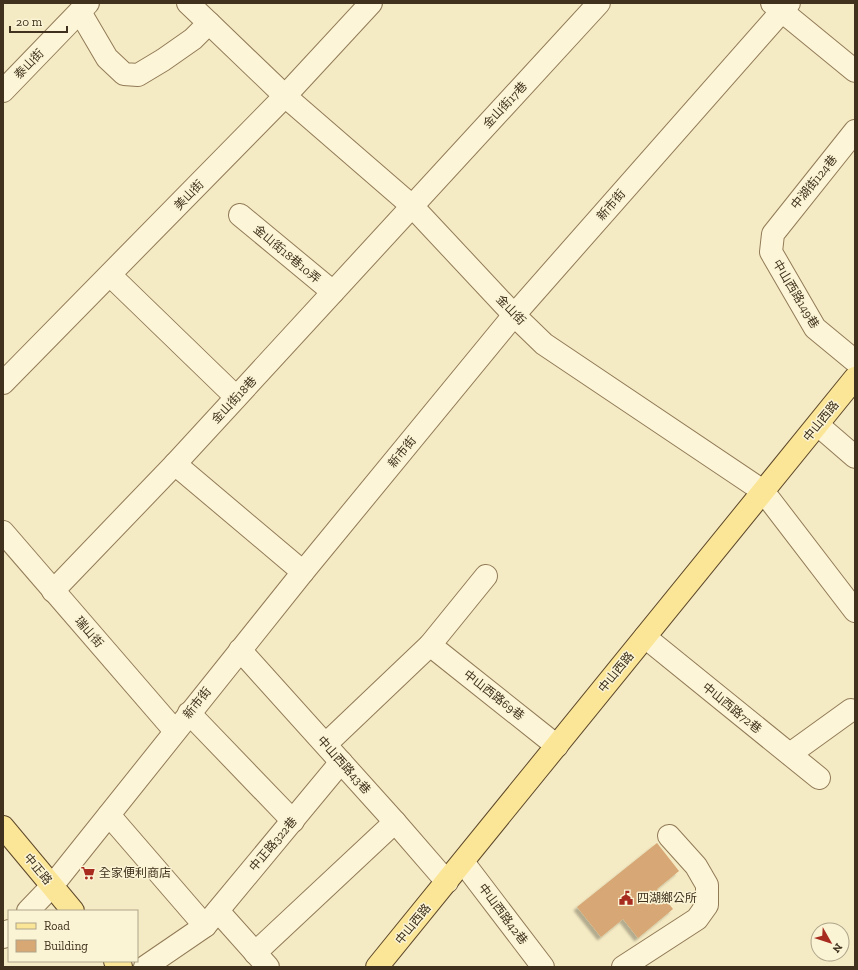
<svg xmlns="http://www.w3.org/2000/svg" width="858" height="970" font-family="'Zilla Slab','Noto Sans TC',serif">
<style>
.building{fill:#d7a774;filter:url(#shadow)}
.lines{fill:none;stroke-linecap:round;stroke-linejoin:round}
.minor-casing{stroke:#917b57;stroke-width:24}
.major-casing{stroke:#5e482b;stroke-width:24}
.minor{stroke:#fdf5d8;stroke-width:22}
.major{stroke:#fbe697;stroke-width:22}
.labels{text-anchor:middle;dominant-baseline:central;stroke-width:3;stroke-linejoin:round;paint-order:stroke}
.street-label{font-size:12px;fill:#3f311d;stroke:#faf3d4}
.poi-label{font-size:12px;fill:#3f311d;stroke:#faf3d4;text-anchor:start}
</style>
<defs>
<filter id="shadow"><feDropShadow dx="-3.5" dy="3.5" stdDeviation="1" flood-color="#0004"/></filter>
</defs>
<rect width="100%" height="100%" fill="#f4eac3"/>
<!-- building -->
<path class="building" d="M 657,843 L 679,871 L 657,889 L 673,909 L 638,938 L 623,919 L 601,937 L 577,907 Z"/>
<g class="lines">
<defs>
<g id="minor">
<path d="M 188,3 L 209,23"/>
<path d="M 772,3 L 855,71"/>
<path d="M 80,12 L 107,58 L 124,74 L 138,75 L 163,60 L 193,39 L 209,23 L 285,96 L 412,206 L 514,315 L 544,344 L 763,491 L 855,611"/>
<path d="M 3,91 L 88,3"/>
<path d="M 855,131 L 773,234 L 771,252 L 815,328 L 855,361"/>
<path d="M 240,215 L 333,292"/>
<path d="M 110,275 L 236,397"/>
<path d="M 3,383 L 285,96 L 371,3"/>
<path d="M 818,425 L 855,457"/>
<path d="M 175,464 L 303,572"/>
<path d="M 3,532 L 175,731"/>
<path d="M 53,591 L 175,464 L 599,3"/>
<path d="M 645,637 L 819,778"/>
<path d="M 430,645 L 557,746"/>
<path d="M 240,650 L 395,822 L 447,882"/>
<path d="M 189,713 L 293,821"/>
<path d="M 326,744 L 430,645 L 486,576"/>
<path d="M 790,754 L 851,710"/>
<path d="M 109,815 L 205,926 L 341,762"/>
<path d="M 463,862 L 543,967"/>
<path d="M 28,911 L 52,886 L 303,572 L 514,315 L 789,3"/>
<path d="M 218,911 L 268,967"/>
<path d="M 3,937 L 9,931"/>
<path d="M 255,953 L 395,822"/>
<path d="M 145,967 L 205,926"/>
<path d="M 623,967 L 697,919 L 707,905 L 707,885 L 696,866 L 669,836"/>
</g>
<g id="major">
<path d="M 3,827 L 73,911"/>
<path d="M 115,961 L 121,967"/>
<path d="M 377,967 L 855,378"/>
</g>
</defs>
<!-- minor casing -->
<use href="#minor" class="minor-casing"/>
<!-- major casing -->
<use href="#major" class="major-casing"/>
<!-- minor -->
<use href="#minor" class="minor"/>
<!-- major -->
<use href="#major" class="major"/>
</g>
<!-- icons -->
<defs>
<symbol id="supermarket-bare" viewBox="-9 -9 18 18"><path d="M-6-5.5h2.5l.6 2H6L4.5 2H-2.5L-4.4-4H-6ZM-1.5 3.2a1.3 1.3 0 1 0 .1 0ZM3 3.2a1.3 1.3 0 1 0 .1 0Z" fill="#a82b1f" stroke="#faf3d4" stroke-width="2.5" paint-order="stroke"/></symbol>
<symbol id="civic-bare" viewBox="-9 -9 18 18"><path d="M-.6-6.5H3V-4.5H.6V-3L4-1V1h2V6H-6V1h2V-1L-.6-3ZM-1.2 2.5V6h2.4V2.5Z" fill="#a82b1f" stroke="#faf3d4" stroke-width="2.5" paint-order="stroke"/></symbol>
</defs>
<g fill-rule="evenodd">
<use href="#supermarket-bare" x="78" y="863" width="20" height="20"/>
<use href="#civic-bare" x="616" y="888" width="20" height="20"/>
</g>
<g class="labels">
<!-- street labels -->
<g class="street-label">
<text transform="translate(29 64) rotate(-46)">泰山街</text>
<text transform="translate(505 105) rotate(-47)">金山街17巷</text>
<text transform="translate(814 182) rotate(-51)">中湖街124巷</text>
<text transform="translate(189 195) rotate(-46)">美山街</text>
<text transform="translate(611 205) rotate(-49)">新市街</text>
<text transform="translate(287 254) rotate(40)">金山街18巷10弄</text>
<text transform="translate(796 294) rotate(59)">中山西路149巷</text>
<text transform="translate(511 310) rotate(46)">金山街</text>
<text transform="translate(234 400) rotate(-47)">金山街18巷</text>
<text transform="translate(821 421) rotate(-51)">中山西路</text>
<text transform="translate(402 452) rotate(-51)">新市街</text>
<text transform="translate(89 632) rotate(49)">瑞山街</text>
<text transform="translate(616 672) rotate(-51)">中山西路</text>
<text transform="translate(494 695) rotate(38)">中山西路69巷</text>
<text transform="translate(197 703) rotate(-51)">新市街</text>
<text transform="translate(732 708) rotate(39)">中山西路72巷</text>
<text transform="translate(344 765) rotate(48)">中山西路43巷</text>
<text transform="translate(273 844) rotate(-50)">中正路322巷</text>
<text transform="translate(38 869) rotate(50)">中正路</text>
<text transform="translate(503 914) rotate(53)">中山西路42巷</text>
<text transform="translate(413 924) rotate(-51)">中山西路</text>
</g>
<!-- poi labels -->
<g class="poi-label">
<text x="99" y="873">全家便利商店</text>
<text x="637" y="898">四湖鄉公所</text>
</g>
</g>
<!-- border -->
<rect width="858" height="970" fill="none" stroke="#3f311d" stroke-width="8"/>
<!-- legend -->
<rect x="8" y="910" width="130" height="52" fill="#faf3d4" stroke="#afa58b"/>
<rect x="16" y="923" width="20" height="6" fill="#fbe697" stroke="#afa58b"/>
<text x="44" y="930" font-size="12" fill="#3f311d">Road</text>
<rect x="16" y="940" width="20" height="12" fill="#d7a774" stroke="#afa58b"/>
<text x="44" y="950" font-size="12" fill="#3f311d">Building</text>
<!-- north arrow -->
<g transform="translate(830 942) rotate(129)"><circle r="19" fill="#faf3d4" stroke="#afa58b"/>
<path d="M0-3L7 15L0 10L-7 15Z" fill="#a82b1f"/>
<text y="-6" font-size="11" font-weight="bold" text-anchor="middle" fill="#3f311d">N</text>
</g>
<!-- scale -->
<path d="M10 26v6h57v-6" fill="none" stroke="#3f311d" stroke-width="2"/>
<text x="16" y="26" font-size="12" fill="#3f311d" stroke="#faf3d4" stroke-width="3" paint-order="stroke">20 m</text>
</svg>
